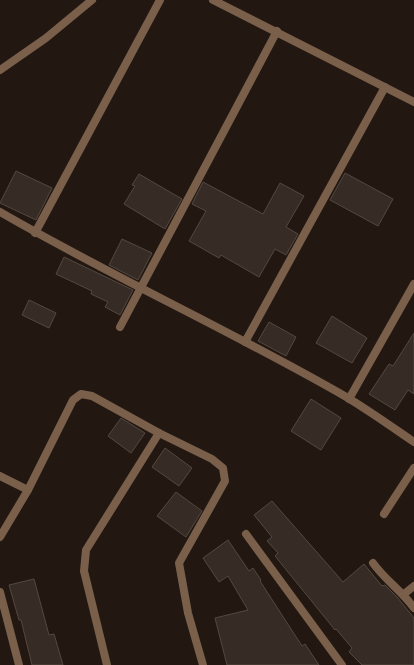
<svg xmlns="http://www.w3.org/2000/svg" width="414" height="665" font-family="'Libre Baskerville',serif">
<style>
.building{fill:#372c25;stroke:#544941}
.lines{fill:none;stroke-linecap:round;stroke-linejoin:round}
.street{stroke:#7a5f4b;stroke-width:8}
</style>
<rect width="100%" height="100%" fill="#221811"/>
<!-- building -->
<g class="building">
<path d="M 16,171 L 52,188 L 36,220 L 0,203 Z"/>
<path d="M 345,173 L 393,199 L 378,226 L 330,200 Z"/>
<path d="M 139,174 L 182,199 L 165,229 L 124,204 L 135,186 L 132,185 Z"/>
<path d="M 203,182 L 263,214 L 280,183 L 304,196 L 286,227 L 298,234 L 286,255 L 275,249 L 259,277 L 221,255 L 219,258 L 189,241 L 206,211 L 192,204 Z"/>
<path d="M 122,239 L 152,253 L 138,280 L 109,265 Z"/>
<path d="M 64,257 L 133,290 L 120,315 L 105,307 L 108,302 L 91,294 L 92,291 L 56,274 Z"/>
<path d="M 29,300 L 56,313 L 49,328 L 22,315 Z"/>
<path d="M 332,316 L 367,338 L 352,363 L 316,343 Z"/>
<path d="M 269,322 L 296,337 L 286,356 L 258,341 Z"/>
<path d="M 414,333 L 414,394 L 408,390 L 395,410 L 369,394 L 389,364 L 393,366 Z"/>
<path d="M 311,399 L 341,418 L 321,450 L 291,431 Z"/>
<path d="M 121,418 L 145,433 L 131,453 L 108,436 Z"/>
<path d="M 165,448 L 192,468 L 179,486 L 152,467 Z"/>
<path d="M 176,492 L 202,511 L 186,537 L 157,516 Z"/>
<path d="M 272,501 L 343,582 L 364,564 L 382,586 L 385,585 L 397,597 L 414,618 L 414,665 L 362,665 L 349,652 L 352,648 L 336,629 L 335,630 L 275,556 L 278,553 L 267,541 L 272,537 L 254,515 Z"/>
<path d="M 228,540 L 249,571 L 253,568 L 261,580 L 260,581 L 302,646 L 305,644 L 319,665 L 227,665 L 215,618 L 248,610 L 228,576 L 219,582 L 203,558 Z"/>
<path d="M 34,579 L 49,635 L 54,634 L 63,665 L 32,665 L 21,620 L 19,620 L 9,585 Z"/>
</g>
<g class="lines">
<!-- street -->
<g class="street">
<path d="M 213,0 L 414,102"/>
<path d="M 0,70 L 46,38 L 92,0"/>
<path d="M 0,212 C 114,278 234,332 348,398 C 371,412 392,427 414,442"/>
<path d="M 35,233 L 160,0"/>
<path d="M 120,327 L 277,31"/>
<path d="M 245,342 L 385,87"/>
<path d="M 349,399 L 414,284"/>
<path d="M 0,476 L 28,490"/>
<path d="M 384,514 L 414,468"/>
<path d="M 246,534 L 342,665"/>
<path d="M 0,537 L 28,490 L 73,400 L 81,394 L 92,396 L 159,433 L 212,459 L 223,468 L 225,481 L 179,563 L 188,613 L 203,665"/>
<path d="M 373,563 C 385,580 402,591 414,608"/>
<path d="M 0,592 L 19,665"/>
<path d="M 404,594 L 414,586"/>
<path d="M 107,665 L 84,571 L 86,550 L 159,433"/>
</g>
</g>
</svg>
